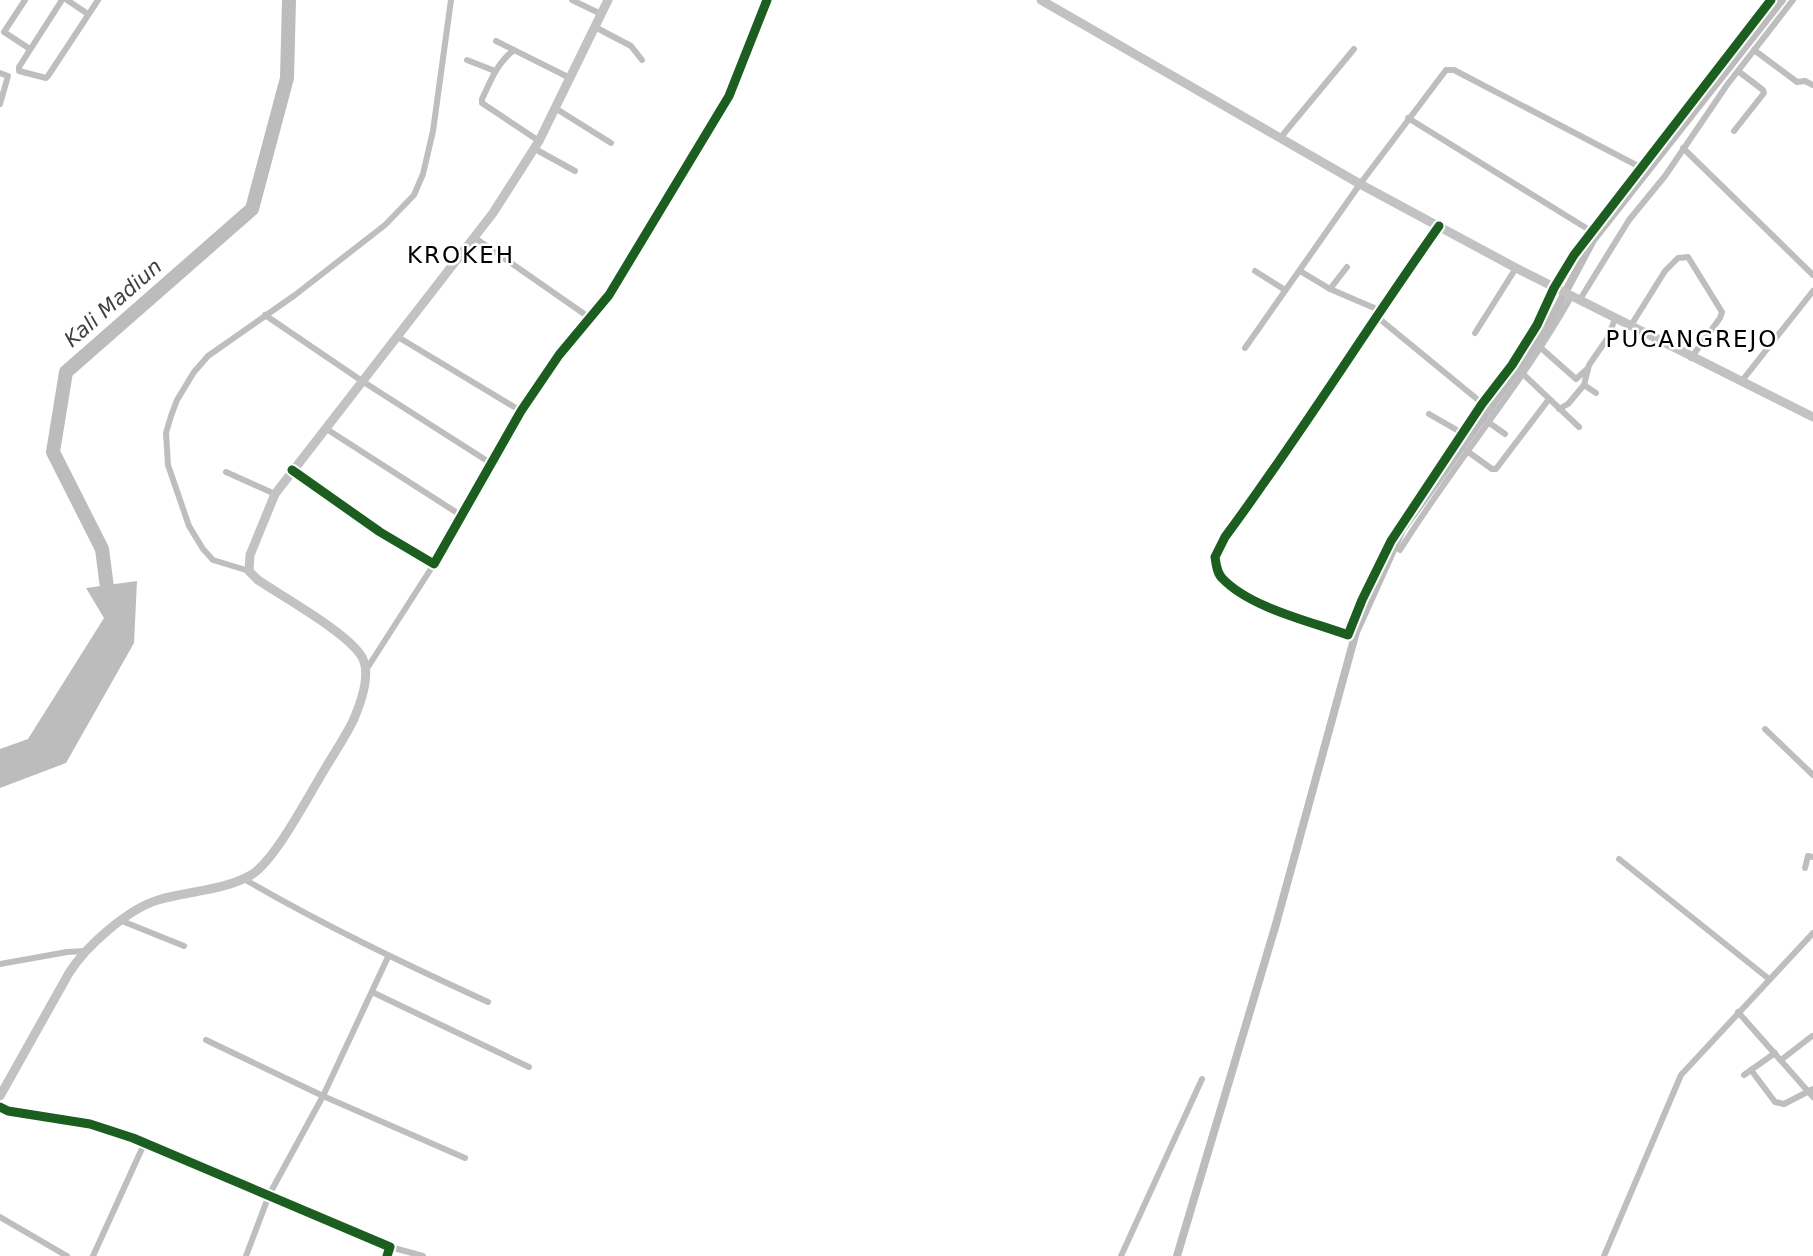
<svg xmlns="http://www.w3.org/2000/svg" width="1813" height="1256" font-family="'DejaVu Sans',sans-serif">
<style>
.water{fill:#bcbcbc}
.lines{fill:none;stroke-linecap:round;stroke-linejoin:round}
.canal{stroke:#bcbcbc;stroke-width:8}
.river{stroke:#bcbcbc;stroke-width:14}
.street{stroke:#bebebe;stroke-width:6}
.secondary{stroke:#c2c2c2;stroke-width:9}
.cycleway-casing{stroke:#fff;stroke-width:13}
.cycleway{stroke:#1b5e20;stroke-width:9}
.labels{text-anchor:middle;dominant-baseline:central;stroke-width:5;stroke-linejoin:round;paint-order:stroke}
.water-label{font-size:21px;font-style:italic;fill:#414141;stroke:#fff}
.quarter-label{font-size:23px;letter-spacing:2px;fill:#000;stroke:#fff}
</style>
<rect width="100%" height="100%" fill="#fff"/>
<!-- water -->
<path class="water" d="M 137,581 L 134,643 L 66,763 L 0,788 L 0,749 L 28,739 L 104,618 L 86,588 Z"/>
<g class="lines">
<!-- canal -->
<path class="canal" d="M 1177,1256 L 1276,924 L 1356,632 L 1402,530 L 1542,336 L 1593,240 L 1782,0"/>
<!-- river -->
<path class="river" d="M 109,603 L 102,549 L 53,452 L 66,372 L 252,209 L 287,78 L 289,0"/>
<!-- street -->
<g class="street">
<path d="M 25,0 L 4,32 L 30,49"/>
<path d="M 62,0 L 19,67 L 19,71 L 46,78 L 48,76 L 98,0"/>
<path d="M 67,0 L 88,14"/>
<path d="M 572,0 L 601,14"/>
<path d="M 595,27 L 631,46 L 642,60"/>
<path d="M 496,41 L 570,78"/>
<path d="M 514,50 C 497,63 491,80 482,99 L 482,103 L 539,141"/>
<path d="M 1754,50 L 1797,82 L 1805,81 L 1813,85"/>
<path d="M 467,60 L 495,71"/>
<path d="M 0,73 L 8,76 L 0,104"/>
<path d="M 555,108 L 611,143"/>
<path d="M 1408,118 L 1591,231"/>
<path d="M 1734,131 L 1764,93 L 1763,90 L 1738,71"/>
<path d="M 1281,137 L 1354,49"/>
<path d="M 1683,148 L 1813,275"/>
<path d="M 535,149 L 575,171"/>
<path d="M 1439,226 C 1366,329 1300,436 1225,537 L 1215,557 C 1216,564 1217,573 1222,578 C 1250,608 1310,621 1348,635 L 1362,600 L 1391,541 L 1482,404 L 1512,365 L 1537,325 L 1554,288 L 1574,255 L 1771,0"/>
<path d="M 475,238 L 590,318"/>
<path d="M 1255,271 L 1285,290"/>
<path d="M 1300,271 L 1330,289 L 1379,310"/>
<path d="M 1330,289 L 1347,267"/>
<path d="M 1579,301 L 1629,220 L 1665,176 L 1727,85 L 1793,0"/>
<path d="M 265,315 L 362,381 L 492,464"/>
<path d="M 1376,316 L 1494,413"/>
<path d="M 1630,327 L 1665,271 L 1678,258 L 1688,257 L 1722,312 L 1720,318 L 1691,358"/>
<path d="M 1475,333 L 1516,268"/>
<path d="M 398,337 L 521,411"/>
<path d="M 1245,348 L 1360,184 L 1446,70 L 1454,70 L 1640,167"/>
<path d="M 1541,348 L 1576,379 L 1586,370"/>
<path d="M 1523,374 L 1579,427"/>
<path d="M 1741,382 L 1813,291"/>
<path d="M 1584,385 L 1596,393"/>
<path d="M 1559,409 L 1568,404 L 1584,385 L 1589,365 L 1607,339 L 1615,319"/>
<path d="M 1429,414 L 1462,433"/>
<path d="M 1488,422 L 1505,434"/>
<path d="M 325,428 L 462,516"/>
<path d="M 1467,451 L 1492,469 L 1496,469 L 1549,399"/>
<path d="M 292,470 L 380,532 L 434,564 L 521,411 L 559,355 L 609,295 L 729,96 L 767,0"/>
<path d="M 226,472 L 275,494"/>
<path d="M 1400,550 C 1454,463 1521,386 1571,297"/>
<path d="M 249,571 L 213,560 L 203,549 L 189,526 L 168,465 L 166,433 L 171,416 L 177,400 L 194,372 L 208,356 L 295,295 L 385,225 L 414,195 L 423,174 L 433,131 L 451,0"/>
<path d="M 366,670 L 434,564"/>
<path d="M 1765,729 L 1813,775"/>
<path d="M 1619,859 L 1769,979"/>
<path d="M 1805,868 L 1808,856 L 1813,857"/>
<path d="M 244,879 C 323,925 405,964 488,1002"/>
<path d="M 122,921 L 184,946"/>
<path d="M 0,964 L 67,952 L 85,951"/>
<path d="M 372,992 L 529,1067"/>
<path d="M 1738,1012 L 1813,1097"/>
<path d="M 206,1040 L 323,1096 L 465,1158"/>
<path d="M 1781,1060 L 1812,1036"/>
<path d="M 1751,1070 L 1775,1102 L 1784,1104 L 1813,1089"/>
<path d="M 1744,1075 L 1775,1053"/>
<path d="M 0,1217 L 67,1256"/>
<path d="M 390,1247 L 423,1256"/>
<path d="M 93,1256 L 145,1142"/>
<path d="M 246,1256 L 269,1195 L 323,1096 L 388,957"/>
<path d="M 1121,1256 L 1202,1079"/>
<path d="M 1604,1256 L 1681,1075 L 1813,933"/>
</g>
<!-- secondary -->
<g class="secondary">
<path d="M 1041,0 L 1360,184 L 1516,268 L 1813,417"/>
<path d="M 0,1096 L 69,973 C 86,946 128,909 158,900 C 188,891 223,891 251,875 C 275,861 310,793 326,767 C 335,752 345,737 353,721 C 360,705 371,677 363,659 C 352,635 283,597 258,580 L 249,571 L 250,555 L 275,494 L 493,213 L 539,141 L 608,0"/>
<path d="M 0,1107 L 8,1111 L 90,1124 L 133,1138 L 390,1247 L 387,1256"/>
</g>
<defs>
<g id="cycleway">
<path d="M 1439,226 C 1366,329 1300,436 1225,537 L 1215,557 C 1216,564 1217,573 1222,578 C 1250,608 1310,621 1348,635 L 1362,600 L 1391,541 L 1482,404 L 1512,365 L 1537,325 L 1554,288 L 1574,255 L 1771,0"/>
<path d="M 292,470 L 380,532 L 434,564 L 521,411 L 559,355 L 609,295 L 729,96 L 767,0"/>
<path d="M 0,1107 L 8,1111 L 90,1124 L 133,1138 L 390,1247 L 387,1256"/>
</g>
</defs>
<!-- cycleway casing -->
<use href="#cycleway" class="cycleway-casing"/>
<!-- cycleway -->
<use href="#cycleway" class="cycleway"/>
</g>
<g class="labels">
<!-- water labels -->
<g class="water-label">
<text transform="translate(113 303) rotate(-41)">Kali Madiun</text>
</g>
<!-- quarter labels -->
<g class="quarter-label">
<text x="461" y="255">KROKEH</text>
<text x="1692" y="339">PUCANGREJO</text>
</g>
</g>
</svg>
